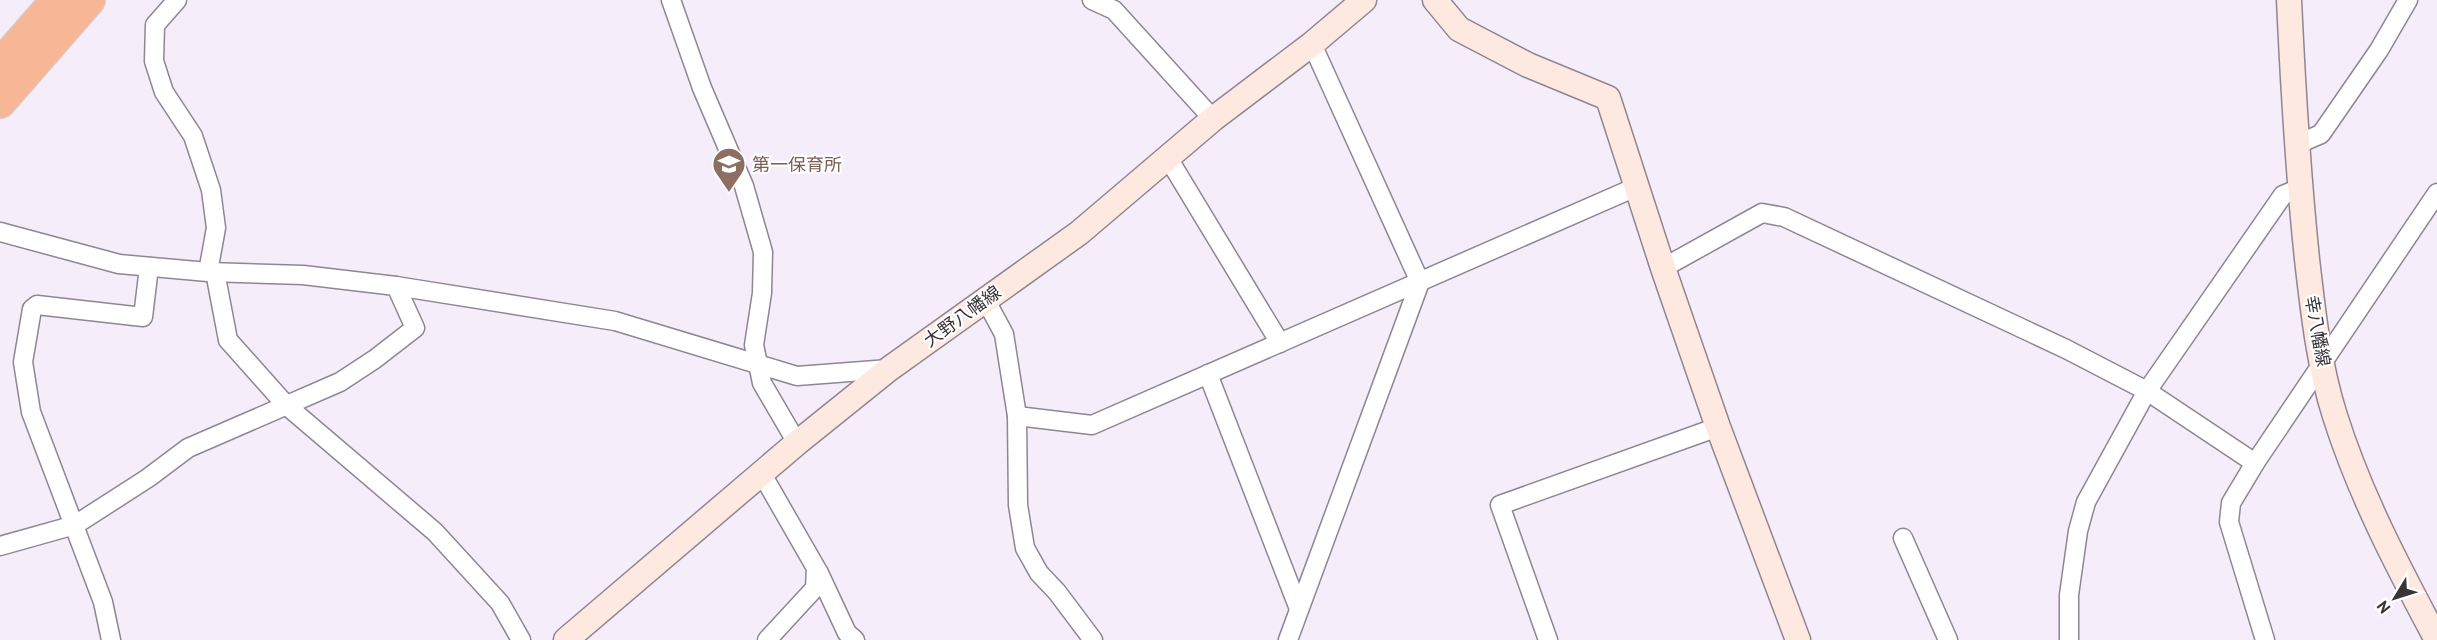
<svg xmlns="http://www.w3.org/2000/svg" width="2437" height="640" font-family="'PT Sans','Noto Sans JP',sans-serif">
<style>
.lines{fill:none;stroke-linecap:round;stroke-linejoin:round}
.street-casing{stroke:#8f8693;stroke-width:21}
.secondary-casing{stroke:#8f8693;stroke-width:27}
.highway-casing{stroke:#d3d2d3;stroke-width:34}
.street{stroke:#fff;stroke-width:18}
.secondary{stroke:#fde9e0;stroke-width:24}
.highway{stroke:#f7b797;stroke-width:32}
.labels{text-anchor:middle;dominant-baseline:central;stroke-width:4.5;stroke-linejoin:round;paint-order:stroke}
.education-label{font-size:18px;fill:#785e54;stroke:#fff;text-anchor:start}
.street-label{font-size:18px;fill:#383439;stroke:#fff}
</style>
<rect width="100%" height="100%" fill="#f6edfb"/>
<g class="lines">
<defs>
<g id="street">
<path d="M 177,0 L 155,25 L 154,61 L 164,92 L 193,136 L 211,190 L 216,228 L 208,272"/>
<path d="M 671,0 L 702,88 L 744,186 L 763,252 L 762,293 L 754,345 L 762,383 L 797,443"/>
<path d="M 1092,0 L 1114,10 L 1213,119"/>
<path d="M 2298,144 L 2321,134 L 2379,50 L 2408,0"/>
<path d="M 1168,158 L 1280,343"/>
<path d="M 0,232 L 119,264 L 208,272 L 303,275 L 396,286 L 615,321 L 797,376 L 889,369"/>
<path d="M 1663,268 L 1762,213 L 1784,217 L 2066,349 L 2147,391 L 2255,463"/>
<path d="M 215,272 L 228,340 L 286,405 L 435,532 L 500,603 L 521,640"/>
<path d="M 985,299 L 1004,334 L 1017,416 L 1018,505 L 1025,548 L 1039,573 L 1057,592 L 1093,640"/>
<path d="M 1208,374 L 1299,609"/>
<path d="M 1017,416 L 1092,425 L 1636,187"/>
<path d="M 762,474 L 816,568 L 815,588 L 767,640"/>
<path d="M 1903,538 L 1948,640"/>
<path d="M 0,546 L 75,525 L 148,478 L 188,448 L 340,382 L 375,359 L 415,328 L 396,286"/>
<path d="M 818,571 L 847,633 L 855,640"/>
<path d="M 111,640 L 103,602 L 31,412 L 23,362 L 32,309 L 37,305 L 143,317 L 149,267"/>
<path d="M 1288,640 L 1420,282 L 1312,44"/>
<path d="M 1548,640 L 1500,505 L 1718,427"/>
<path d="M 2069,640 L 2069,595 L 2078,531 L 2086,502 L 2147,391 L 2283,195 L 2300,188"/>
<path d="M 2265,640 L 2229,522 L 2231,503 L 2255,463 L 2437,193"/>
</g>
<g id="secondary">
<path d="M 1435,0 L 1459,29 L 1528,65 L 1608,98 L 1663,268 L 1718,427 L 1798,640"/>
<path d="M 2289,0 C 2293,87 2298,173 2307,259 C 2313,312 2319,366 2335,416 C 2360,495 2398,567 2437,640"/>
<path d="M 566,640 L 797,443 L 889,369 L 1079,233 L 1213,119 L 1312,44 L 1364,0"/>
</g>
<g id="highway">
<path d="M 0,65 L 57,0"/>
<path d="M 0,102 L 89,0"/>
</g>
</defs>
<!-- street casing -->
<use href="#street" class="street-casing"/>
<!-- secondary casing -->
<use href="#secondary" class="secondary-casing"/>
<!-- highway casing -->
<use href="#highway" class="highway-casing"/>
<!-- street -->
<use href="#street" class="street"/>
<!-- secondary -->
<use href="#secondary" class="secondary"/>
<!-- highway -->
<use href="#highway" class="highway"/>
</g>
<!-- icons -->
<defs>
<symbol id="school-pin" viewBox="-11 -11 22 30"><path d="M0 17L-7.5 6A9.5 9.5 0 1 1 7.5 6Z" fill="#8d6e63" stroke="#fff"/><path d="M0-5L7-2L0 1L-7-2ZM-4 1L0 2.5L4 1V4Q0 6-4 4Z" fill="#fff"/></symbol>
</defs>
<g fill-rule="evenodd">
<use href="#school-pin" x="710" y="145" width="38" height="52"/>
</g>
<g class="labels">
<!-- education labels -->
<g class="education-label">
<text x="752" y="164">第一保育所</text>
</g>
<!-- street labels -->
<g class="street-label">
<text transform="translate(962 316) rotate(-36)">大野八幡線</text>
<text transform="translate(2318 331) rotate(80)">幸八幡線</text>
</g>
</g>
<!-- north arrow -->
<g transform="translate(2395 598) rotate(232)" stroke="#ffffff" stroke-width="4.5" paint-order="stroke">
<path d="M0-4.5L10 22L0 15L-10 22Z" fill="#383439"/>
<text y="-9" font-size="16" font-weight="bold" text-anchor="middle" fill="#383439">N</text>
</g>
</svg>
